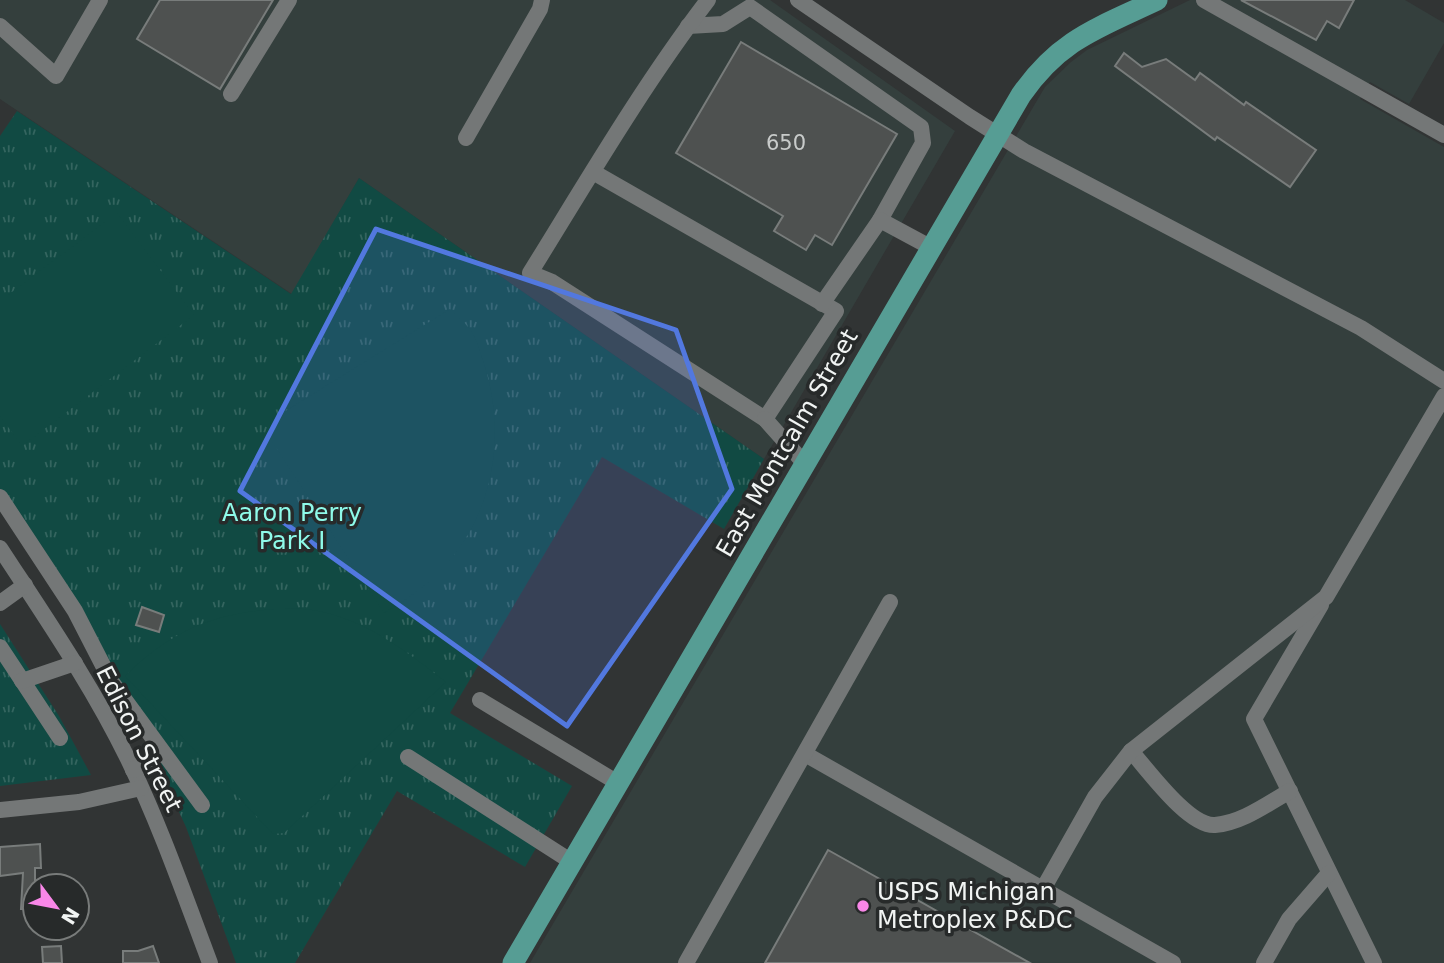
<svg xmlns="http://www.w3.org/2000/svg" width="1444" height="963" font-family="'DejaVu Sans',sans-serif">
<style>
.built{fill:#343f3d}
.park{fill:url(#park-tufts)}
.pitch{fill:#114a43}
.building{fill:#4e5150;stroke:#787c7b;stroke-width:2}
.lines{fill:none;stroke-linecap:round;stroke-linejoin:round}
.minor{stroke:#747777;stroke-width:16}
.major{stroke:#569d94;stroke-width:21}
.marked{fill:#5278df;fill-opacity:0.2;stroke:#5278df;stroke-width:5;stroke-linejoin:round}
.poi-dot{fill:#f987e8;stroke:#272a2a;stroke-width:2.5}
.labels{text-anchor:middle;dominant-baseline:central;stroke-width:7;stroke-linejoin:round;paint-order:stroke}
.number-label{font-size:21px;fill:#c8cbca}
.street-label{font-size:24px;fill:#f1f4f3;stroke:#272a2a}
.park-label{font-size:24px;fill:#8efae9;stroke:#272a2a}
.poi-label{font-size:24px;fill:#f1f4f3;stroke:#272a2a;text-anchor:start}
</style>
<defs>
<pattern id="park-tufts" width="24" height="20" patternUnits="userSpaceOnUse" patternTransform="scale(1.75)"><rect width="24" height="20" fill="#114a43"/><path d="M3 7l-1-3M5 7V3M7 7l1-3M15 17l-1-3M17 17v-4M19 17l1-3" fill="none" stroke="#34655f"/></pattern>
</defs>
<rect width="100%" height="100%" fill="#313434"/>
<!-- built -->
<g class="built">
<path d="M 0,0 L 770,0 L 955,131 L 764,459 L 359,178 L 292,294 L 0,99 Z"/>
<path d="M 1190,0 L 1405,0 L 1444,23 L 1444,43 L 1409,104 L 1370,82 L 1360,99 L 1444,147 L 1444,963 L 530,963 L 1045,87 L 1071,62 L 1087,50 Z"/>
</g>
<!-- park -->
<g class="park">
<path d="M 17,111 L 291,294 L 359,178 L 764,459 L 724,529 L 602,457 L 450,713 L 572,786 L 525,867 L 397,791 L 295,963 L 236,963 L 186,827 L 131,708 L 0,504 L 0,136 Z"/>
<path d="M 0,624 L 59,716 L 91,775 L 0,786 Z"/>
</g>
<!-- pitch -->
<g class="pitch">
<path d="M 117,213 L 194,315 L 22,446 L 0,416 L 0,301 Z"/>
<path d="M 450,309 C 456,315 463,321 469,328 C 477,338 481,355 485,367 C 504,428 496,499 457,551 C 437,578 413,596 384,613 L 269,437 L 271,420 Z"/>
<path d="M 274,609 C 287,609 300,608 312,610 C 364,618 406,651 446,682 L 284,833 L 273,834 L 125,676 C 170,632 211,614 274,609 Z"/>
</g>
<!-- building -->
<g class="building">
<path d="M 160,0 L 273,0 L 220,89 L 137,39 Z"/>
<path d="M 1241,0 L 1354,0 L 1339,28 L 1327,21 L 1316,40 Z"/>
<path d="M 741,42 L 897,134 L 832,245 L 815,235 L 806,250 L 774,231 L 783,216 L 676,153 Z"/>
<path d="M 1124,53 L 1142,67 L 1166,59 L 1195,80 L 1200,73 L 1244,105 L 1246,102 L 1316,150 L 1290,187 L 1217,137 L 1215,140 L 1115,66 Z"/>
<path d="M 142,607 L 164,615 L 159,632 L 136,625 Z"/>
<path d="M 40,844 L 41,868 L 35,868 L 35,909 L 21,909 L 23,873 L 0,876 L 0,847 Z"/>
<path d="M 828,850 L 1030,963 L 765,963 Z"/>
<path d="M 61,946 L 62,963 L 43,963 L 42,947 Z"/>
<path d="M 153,946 L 159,963 L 123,963 L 123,951 L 138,951 Z"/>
</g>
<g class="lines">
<!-- minor -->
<g class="minor">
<path d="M 798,0 L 970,117 L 1024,151 L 1361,328 L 1444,381"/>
<path d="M 1204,0 L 1444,135"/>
<path d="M 0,26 L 56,76 L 100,0"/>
<path d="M 688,26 L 723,24 L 750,7 L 921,127 L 923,143 L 880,220"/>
<path d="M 231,94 L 289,0"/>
<path d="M 466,138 L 540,9 L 542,0"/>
<path d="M 593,172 L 836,311 L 765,419 L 552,282 L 530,273 C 587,181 643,85 708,0"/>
<path d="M 822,304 L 880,220 L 932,248"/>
<path d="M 765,419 L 805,464"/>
<path d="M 0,497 L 75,611 L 111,681 L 202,805"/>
<path d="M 0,548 C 45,617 92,685 128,759 C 160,825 184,894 210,963"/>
<path d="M 0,603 L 25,585"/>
<path d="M 1321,605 L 1254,719 L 1374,963"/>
<path d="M 0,647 L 60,738"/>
<path d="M 22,681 L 75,663"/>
<path d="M 480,700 L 618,783"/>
<path d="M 1131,751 C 1148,770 1189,827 1215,825 C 1242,823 1267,804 1290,791"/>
<path d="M 805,754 L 1173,963"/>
<path d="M 408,757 L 572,862"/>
<path d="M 133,770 L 163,753"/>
<path d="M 0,810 L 79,802 L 141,788"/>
<path d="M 1043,889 L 1095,797 L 1131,751 L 1326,597 L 1444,396"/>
<path d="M 686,963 L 890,602"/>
<path d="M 1264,963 L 1289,919 L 1329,873"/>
</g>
<!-- major -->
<path class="major" d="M 513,963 L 1021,95 C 1060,39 1098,28 1157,0"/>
</g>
<!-- marked area -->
<path class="marked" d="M 376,229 L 676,330 L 732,489 L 567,726 L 240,491 Z"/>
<!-- markers -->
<circle class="poi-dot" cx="863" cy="906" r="7"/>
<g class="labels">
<!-- number labels -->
<g class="number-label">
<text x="786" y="143">650</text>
</g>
<!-- street labels -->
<g class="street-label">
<text transform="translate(787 443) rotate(-60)">East Montcalm Street</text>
<text transform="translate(139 739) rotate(63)">Edison Street</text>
</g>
<!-- park labels -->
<g class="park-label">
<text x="292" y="513">Aaron Perry<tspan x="292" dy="28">Park I</tspan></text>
</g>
<!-- poi labels -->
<g class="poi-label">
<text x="877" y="892">USPS Michigan<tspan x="877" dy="28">Metroplex P&amp;DC</tspan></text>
</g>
</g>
<!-- north arrow -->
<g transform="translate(56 907) rotate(122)"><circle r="33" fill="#272a2a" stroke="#787b7a" stroke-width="2"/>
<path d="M0-5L12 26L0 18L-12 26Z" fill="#f987e8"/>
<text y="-10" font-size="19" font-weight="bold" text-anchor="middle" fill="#f1f4f3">N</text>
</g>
</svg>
